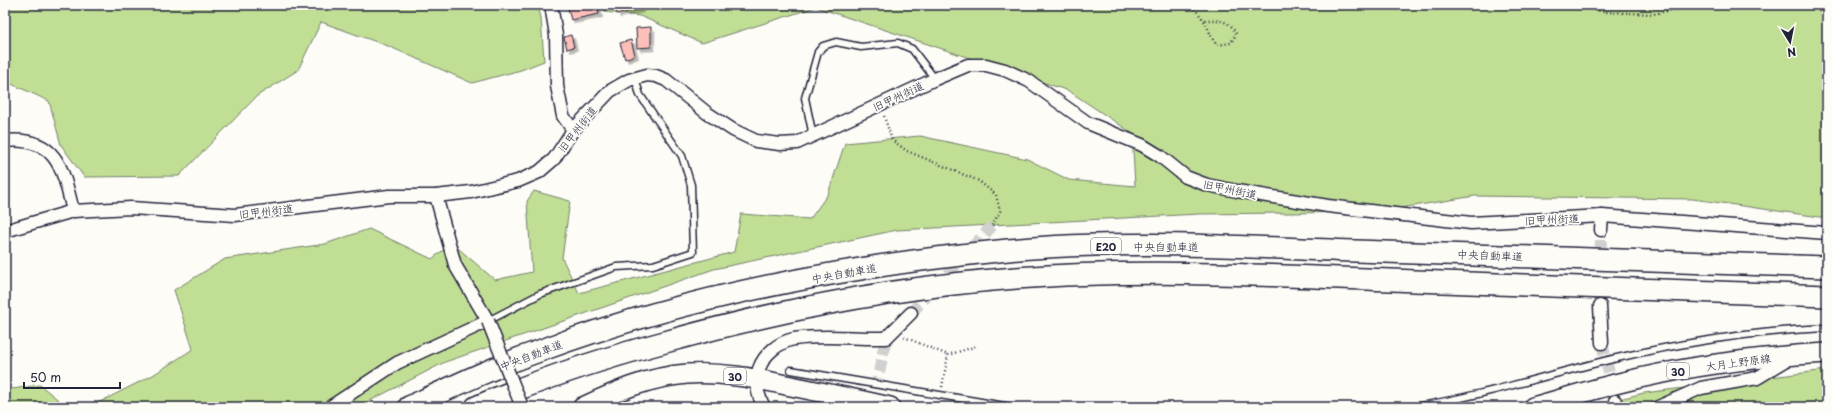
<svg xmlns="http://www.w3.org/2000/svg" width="1832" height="412" font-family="'Playpen Sans','Klee One',sans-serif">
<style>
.green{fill:#c1de95;stroke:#728068}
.building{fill:#fcc0b8;stroke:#22223b;filter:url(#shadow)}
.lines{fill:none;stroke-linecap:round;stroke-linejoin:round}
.minor-tunnel{stroke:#d1d0d1;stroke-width:12;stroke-dasharray:12 6;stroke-linecap:butt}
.service-casing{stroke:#22223b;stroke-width:9}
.minor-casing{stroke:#22223b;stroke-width:15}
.primary-casing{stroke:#22223b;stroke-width:22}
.motorway-casing{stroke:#22223b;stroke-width:24}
.path{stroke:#22223b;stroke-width:2.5;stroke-dasharray:1 3;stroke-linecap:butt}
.service{stroke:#fdfcf7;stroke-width:6}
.minor{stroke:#fdfcf7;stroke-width:12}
.primary{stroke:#fdfcf7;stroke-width:19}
.motorway{stroke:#fdfcf7;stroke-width:21}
.minor-bridge-casing{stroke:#22223b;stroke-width:15;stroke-linecap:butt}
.minor-bridge{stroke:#fdfcf7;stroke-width:12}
.labels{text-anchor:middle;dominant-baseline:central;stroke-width:3.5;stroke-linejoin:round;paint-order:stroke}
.shield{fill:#fdfcf7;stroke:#646373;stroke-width:1}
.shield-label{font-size:10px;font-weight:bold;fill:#22223b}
.street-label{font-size:11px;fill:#22223b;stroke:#fdfcf7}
</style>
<defs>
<filter id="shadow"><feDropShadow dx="3.5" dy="3.5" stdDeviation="0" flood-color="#0004"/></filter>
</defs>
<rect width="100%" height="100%" fill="#fdfcf7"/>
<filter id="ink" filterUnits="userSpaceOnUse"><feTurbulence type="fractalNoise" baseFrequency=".025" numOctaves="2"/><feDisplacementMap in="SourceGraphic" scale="8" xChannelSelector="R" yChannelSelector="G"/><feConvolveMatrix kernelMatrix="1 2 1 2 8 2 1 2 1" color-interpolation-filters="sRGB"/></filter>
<g filter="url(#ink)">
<!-- green -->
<g class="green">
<path d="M 5,5 L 538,5 L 541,18 L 544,61 L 521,70 L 472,83 L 388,46 L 321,22 L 298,70 L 257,96 L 179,176 L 84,177 L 61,145 L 49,101 L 5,81 Z"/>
<path d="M 605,5 L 1827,5 L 1827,218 L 1693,199 L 1475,196 L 1376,212 L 1199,214 L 897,230 L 714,269 L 445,362 L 358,407 L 90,407 L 153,375 L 193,349 L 174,290 L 225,259 L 325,244 L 369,229 L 432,259 L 452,243 L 495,280 L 532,272 L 527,201 L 534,191 L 570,201 L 562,258 L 579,293 L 734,252 L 741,214 L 810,219 L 828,194 L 845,143 L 920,136 L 1027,159 L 1069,180 L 1135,186 L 1132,133 L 1069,91 L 816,7 L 702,43 L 640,16 L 605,12 Z"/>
<path d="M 1827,370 L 1827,407 L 1586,407 L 1644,393 Z"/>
<path d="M 40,385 L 67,407 L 5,407 L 5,390 Z"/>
</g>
<!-- building -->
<g class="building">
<path d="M 583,5 L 597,5 L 599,14 L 571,20 L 568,8 Z"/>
<path d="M 614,5 L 640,5 L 640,9 L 617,14 Z"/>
<path d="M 651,27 L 651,47 L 637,48 L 636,28 Z"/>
<path d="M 571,35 L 574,47 L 567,49 L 564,37 Z"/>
<path d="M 631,40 L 635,55 L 625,59 L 620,43 Z"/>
</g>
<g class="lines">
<!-- minor-tunnel -->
<g class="minor-tunnel">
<path d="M 1600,306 L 1601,230"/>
<path d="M 911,313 L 992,226"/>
<path d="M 1602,343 L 1613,390"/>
<path d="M 872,407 L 886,338"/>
</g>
<defs>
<g id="service">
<path d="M 813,136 L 805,98 L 818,52 L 823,46 L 836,42 L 861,47 L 898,43 L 912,49 L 935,79"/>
<path d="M 488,321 L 540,294 L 616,267 L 653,265 L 693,252 L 691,185 L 682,156 L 640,95 L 635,78"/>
<path d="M 791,370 L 1011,407"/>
<path d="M 1414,407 C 1483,396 1549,374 1617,358 C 1685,342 1757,331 1827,328"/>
</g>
<g id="minor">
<path d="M 551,5 L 556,35 L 557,86 L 563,116 L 573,130"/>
<path d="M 5,141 C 57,136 63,169 73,211"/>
<path d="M 1601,230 L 1602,216"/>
<path d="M 5,231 L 73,211 L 131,208 L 235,215 L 389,196 L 436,196 L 471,192 L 518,181 L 539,172 L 554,159 L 573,130 L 610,91 L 629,80 L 647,75 L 656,76 L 666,80 L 707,113 L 733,130 L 756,141 L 780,144 L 797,143 L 935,79 L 968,65 L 986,65 L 1005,70 L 1029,81 L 1088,123 L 1142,145 L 1160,156 L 1186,177 L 1207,185 L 1237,191 L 1328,206 L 1471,223 L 1602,216 L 1827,233"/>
<path d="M 1600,306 L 1602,343"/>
<path d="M 1615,401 L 1617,407"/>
<path d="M 330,407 L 397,363 L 488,321 L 455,265 L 436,196"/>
<path d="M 764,407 C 757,394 755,383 759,369 C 764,354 779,342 794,339 C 824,334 856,339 886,338 L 911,313"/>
<path d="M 1658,407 L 1701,388 L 1757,378 L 1790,358"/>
</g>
<g id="primary">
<path d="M 583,407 C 617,391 649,377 687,374 C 721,372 754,378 786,385 C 821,392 856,399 890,407"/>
<path d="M 1533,407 C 1562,399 1590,390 1619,383 C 1687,366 1757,357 1827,353"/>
</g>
<g id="motorway">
<path d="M 409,407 C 452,387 496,366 542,350 C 689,296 853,265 1008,250 C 1123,239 1241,247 1356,251 C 1513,256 1670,262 1827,267"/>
<path d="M 476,407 C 537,380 601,359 665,342 C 779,310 897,287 1016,278 C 1148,268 1282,276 1415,281 C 1552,286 1690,291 1827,296"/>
</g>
</defs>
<!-- service casing -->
<use href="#service" class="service-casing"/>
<!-- minor casing -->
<use href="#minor" class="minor-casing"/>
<!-- primary casing -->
<use href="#primary" class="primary-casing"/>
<!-- motorway casing -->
<use href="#motorway" class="motorway-casing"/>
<!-- path -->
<g class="path">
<path d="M 1192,5 C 1196,11 1200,15 1204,21 C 1209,29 1211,38 1217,45 L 1231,43 L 1236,34 C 1230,19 1217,20 1203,20"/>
<path d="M 1571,5 L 1606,12 L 1653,14 L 1694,5"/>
<path d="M 884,116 L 892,140 L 907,151 L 979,181 L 996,195 L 1000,211 L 992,226"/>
<path d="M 904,337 L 948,355"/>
<path d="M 942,387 L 948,355 L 977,346"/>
</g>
<!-- service -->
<use href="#service" class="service"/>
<!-- minor -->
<use href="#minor" class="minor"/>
<!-- primary -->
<use href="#primary" class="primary"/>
<!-- motorway -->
<use href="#motorway" class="motorway"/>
<defs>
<path id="minor-bridge" d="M 488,321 L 522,407"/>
</defs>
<!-- minor-bridge casing -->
<use href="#minor-bridge" class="minor-bridge-casing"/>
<!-- minor-bridge -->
<use href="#minor-bridge" class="minor-bridge"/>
</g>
</g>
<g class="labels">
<!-- shield labels -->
<g class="shield">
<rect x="1091" y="238" width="30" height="16" rx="3"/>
<rect x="1667" y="363" width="22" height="16" rx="3"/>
<rect x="724" y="368" width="22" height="16" rx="3"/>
</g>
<g class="shield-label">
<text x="1106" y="246">E20</text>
<text x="1678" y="371">30</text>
<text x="735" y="376">30</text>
</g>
<!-- street labels -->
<g class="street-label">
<text transform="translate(898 96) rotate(-25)">旧甲州街道</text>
<text transform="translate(577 129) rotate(-52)">旧甲州街道</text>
<text transform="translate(1230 189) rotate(12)">旧甲州街道</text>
<text transform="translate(266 211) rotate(-7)">旧甲州街道</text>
<text transform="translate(1552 219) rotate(-3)">旧甲州街道</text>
<text x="1166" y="246">中央自動車道</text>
<text transform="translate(1490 255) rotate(2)">中央自動車道</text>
<text transform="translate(844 273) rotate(-10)">中央自動車道</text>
<text transform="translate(531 355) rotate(-21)">中央自動車道</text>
<text transform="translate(1738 362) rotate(-8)">大月上野原線</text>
</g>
</g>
<!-- margin -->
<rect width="1832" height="412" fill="none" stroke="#fdfcf7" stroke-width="20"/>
<rect x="10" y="10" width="1812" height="392" fill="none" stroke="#22223b" stroke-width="1.5" filter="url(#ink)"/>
<!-- north arrow -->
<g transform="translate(1790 42) rotate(170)" stroke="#fdfcf7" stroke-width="3" paint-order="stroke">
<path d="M0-3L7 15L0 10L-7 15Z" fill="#22223b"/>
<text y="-6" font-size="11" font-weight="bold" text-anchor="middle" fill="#22223b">N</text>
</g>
<!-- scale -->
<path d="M24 382v6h96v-6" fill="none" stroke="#22223b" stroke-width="2"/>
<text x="30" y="382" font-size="12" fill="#22223b" stroke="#fdfcf7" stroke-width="3" paint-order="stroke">50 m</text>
</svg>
